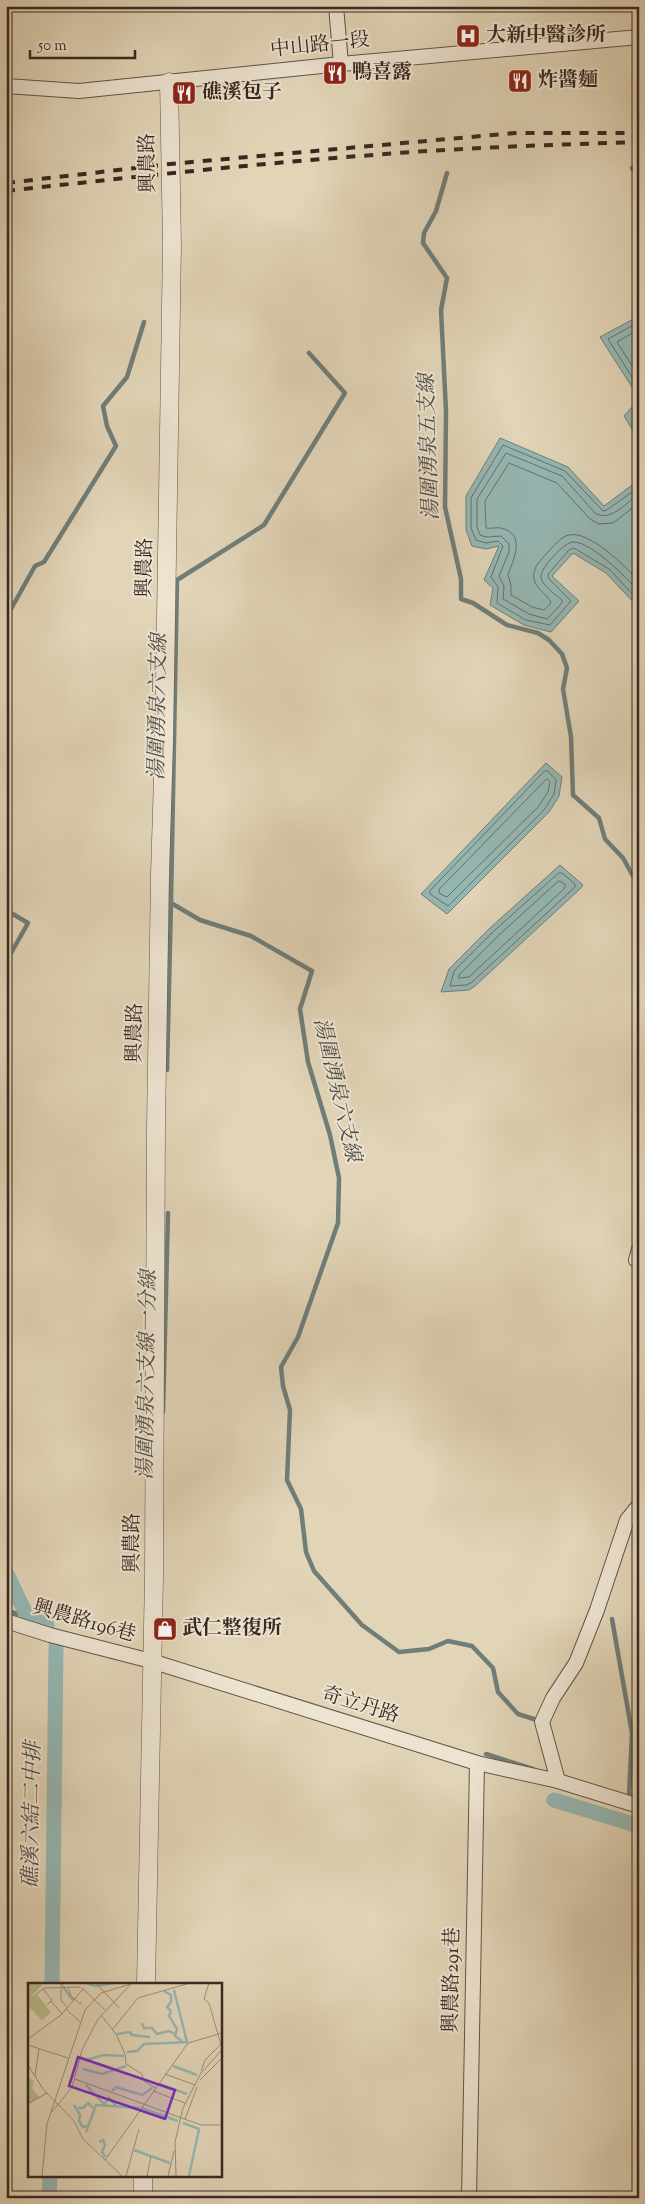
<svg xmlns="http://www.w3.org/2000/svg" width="645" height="2204" font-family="'Sorts Mill Goudy','Noto Serif TC',serif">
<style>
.water{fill:#95b7b3;stroke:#707e79}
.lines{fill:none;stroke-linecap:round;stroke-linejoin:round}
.shore{stroke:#66706a;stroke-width:1}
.stream{stroke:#707e79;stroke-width:4.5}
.canal{stroke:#95b7b3;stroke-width:15}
.minor-casing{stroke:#625347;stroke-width:16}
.tertiary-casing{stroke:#625347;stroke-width:19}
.minor{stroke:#ece3d0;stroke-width:14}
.tertiary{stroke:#ece3d0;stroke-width:18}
.rail{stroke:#382822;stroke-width:4;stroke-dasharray:9 9;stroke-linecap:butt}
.labels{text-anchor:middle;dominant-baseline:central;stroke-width:4;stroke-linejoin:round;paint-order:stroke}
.poi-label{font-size:20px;font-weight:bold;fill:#382822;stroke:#ece3d0;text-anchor:start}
.street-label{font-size:20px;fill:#382822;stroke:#ece3d0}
.water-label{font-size:21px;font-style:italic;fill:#4f4c46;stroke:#ece3d0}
.inset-river{fill:none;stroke:#95b7b3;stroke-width:2.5}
.inset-road{fill:none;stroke:#9d8f7b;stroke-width:1}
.view{fill:#7b2cbf;fill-opacity:0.15;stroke:#7b2cbf;stroke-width:2.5}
.inset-edge{fill:none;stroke:#382822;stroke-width:2.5}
</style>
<rect width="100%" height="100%" fill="#e1d4b7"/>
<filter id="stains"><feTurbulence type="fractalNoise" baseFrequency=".004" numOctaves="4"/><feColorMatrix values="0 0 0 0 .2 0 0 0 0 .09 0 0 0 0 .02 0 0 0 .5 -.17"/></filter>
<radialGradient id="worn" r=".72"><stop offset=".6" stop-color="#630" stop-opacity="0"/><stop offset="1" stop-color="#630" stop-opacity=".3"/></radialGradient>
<!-- water -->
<g class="water">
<path d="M 639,316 L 639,398 L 600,337 Z"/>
<path d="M 639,399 L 639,440 L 624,416 Z"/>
<path d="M 500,438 L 568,467 L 604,506 L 639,480 L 639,608 L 606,573 L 573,553 L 552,576 L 579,601 L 551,632 L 524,625 L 490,605 L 493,588 L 484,580 L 499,546 L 486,549 L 472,546 L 466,530 L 466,496 Z"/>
<path d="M 546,763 L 562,777 L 559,796 L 549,812 L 447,914 L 421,894 Z"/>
<path d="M 560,865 L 583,885 L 581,888 L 475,986 L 469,990 L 441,992 L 449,969 L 490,928 Z"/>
</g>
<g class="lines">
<!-- shore -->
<g class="shore">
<path d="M 639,322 L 608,339 L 639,388"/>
<path d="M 639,329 L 617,342 L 639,377"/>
<path d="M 639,487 L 607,510 L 603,511 L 565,471 L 503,445 L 471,498 L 471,528 L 476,540 L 486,543 L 498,541 L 503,546 L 491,577 L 498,587 L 497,603 L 526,620 L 550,625 L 571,601 L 549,579 L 548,574 L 569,550 L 574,548 L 609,569 L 639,601"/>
<path d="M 639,494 C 627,502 610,523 595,513 L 562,476 L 506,453 L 477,499 L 477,527 L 480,535 L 486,537 L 501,536 L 509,544 L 509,552 L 499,576 L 504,586 L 503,599 L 529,614 L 547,619 L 562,603 L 562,600 C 555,594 542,586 541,577 C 540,568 565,541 574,542 C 593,543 626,578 639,591"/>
<path d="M 639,503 L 613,523 L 599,524 L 590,519 L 557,483 L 509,463 L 485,501 L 486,528 C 491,529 496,527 501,528 C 527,534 513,560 508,575 L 511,585 L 511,595 L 532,607 L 544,610 L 551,603 C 548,594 536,590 534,579 C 532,567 541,560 548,552 C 554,546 560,537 569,535 C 589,530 626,567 639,581"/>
<path d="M 545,771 L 548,771 L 556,780 L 554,794 L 544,810 L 448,906 L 430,894 L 430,891 Z"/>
<path d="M 547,779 L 550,782 L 548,792 L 539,806 L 447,897 L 440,894 L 439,890 Z"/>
<path d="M 559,873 L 562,873 L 575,884 L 575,887 L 472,982 L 467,985 L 450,986 L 454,971 L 494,931 Z"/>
<path d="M 559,881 L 565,884 L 565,888 L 469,977 L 459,978 L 459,975 L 498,936 Z"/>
</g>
<!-- stream -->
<g class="stream">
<path d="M 632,168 L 639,177"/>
<path d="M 447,173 L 436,211 L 424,233 L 423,243 L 447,278 L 441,310 L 446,411 L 445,507 L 461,579 L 461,599 L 473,603 L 507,625 L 538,633 L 549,640 L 562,654 L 567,668 L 563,689 L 571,737 L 573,795 L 599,818 L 605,839 L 623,858 L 633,876 L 639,878"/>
<path d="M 309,353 L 345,393 L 264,525 L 177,580 L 171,903 L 200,920 L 251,936 L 312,971 L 300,1009 L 308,1062 L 330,1135 L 339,1178 L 338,1223 L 298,1337 L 281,1367 L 283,1386 L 290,1410 L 287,1480 L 301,1509 L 306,1552 L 314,1571 L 362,1625 L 399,1652 L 429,1649 L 448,1641 L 472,1646 L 493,1668 L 498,1692 L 518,1714 L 540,1721"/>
<path d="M 6,618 L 35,566 L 44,562 L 116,446 L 107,426 L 103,406 L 127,377 L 144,322"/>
<path d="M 6,910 L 28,923 L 6,962"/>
<path d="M 167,1070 L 171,903"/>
<path d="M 163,1412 L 168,1213"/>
<path d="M 6,1611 L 27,1616"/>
<path d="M 612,1619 L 632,1733 L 629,1796 L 633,1798"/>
<path d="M 486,1754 L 533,1769"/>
</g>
<!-- canal -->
<g class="canal">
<path d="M 6,1572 L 27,1616 L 47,1625"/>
<path d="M 554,1800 L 639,1826"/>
<path d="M 52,1984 L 56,1646"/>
<path d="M 49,2198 L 50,2175"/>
</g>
<defs>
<g id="minor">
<path d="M 336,6 L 341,64"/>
<path d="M 6,86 L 79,91 L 341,64 L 639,37"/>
<path d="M 636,1260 L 639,1249"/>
<path d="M 6,1621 L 50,1635 L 151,1661 L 477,1763 L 558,1781 L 639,1806"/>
<path d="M 558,1781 L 542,1722 L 553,1698 L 576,1663 L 597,1610 L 627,1520 L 639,1505"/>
<path d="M 469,2198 L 477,1763"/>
</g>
<g id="tertiary">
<path d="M 146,1984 L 154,1576 L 156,1126 L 160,875 L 164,743 L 172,245 L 169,82"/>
<path d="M 143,2198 L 143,2175"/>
</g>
</defs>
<!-- minor casing -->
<use href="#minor" class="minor-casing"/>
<!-- tertiary casing -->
<use href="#tertiary" class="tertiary-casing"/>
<!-- minor -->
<use href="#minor" class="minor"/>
<!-- tertiary -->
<use href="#tertiary" class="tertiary"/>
<!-- rail -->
<g class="rail">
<path d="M 6,183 L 170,164 L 515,133 L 639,133"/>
<path d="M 6,191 C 124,178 242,165 360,156 C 453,148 546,145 639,142"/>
</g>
</g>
<!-- icons -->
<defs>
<symbol id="hospital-square" viewBox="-11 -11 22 22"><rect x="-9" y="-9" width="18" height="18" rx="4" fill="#8f2418" stroke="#ece3d0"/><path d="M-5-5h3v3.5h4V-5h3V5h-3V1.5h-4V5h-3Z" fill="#fff"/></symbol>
<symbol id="restaurant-square" viewBox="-11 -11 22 22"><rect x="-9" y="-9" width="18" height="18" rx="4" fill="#8f2418" stroke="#ece3d0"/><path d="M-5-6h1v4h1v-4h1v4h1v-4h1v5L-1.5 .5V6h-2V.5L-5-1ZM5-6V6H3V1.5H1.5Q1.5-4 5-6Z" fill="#fff"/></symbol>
<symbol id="shop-square" viewBox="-11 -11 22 22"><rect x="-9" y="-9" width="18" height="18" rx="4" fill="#8f2418" stroke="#ece3d0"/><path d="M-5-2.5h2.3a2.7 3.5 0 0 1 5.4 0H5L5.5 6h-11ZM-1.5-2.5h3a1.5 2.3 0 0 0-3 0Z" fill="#fff"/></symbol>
</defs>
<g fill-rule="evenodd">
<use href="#hospital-square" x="454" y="22" width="28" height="28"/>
<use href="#restaurant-square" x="321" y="59" width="28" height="28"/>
<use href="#restaurant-square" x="506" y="67" width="28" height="28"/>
<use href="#restaurant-square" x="170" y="79" width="28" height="28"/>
<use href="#shop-square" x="151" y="1615" width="28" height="28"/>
</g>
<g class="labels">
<!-- poi labels -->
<g class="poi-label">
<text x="486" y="36">大新中醫診所</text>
<text x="352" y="73">鴨喜露</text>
<text x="538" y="81">炸醬麵</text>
<text x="202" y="93">礁溪包子</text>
<text x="182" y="1629">武仁整復所</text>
</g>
<!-- street labels -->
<g class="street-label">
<text transform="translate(320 46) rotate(-6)">中山路一段</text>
<text transform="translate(149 163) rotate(-91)">興農路</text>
<text transform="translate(146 568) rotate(-89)">興農路</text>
<text transform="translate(136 1033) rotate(-89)">興農路</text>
<text transform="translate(133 1543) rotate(-90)">興農路</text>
<text transform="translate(84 1622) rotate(16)">興農路196巷</text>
<text transform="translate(360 1706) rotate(17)">奇立丹路</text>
<text transform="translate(453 1980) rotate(-89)">興農路291巷</text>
</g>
<!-- water labels -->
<g class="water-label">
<text transform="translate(430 447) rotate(-92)">湯圍湧泉五支線</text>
<text transform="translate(159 707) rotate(-89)">湯圍湧泉六支線</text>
<text transform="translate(336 1090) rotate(77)">湯圍湧泉六支線</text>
<text transform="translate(148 1375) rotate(-89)">湯圍湧泉六支線一分線</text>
<text transform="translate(33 1815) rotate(-89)">礁溪六結二中排</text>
</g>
</g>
<!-- overview -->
<g transform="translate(28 1983)">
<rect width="194" height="194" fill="#e1d4b7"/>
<path d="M 0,0 L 16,0 L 0,17 ZM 9,12 L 23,29 L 14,37 L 0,23 L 0,19 ZM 0,94 L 6,98 L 4,105 L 12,115 L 0,121 Z" fill="#b7bb8b"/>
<path class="inset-river" d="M 58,0 L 67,3 L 87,0M 33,1 L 45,17M 146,7 L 159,59M 136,8 L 143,12 L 143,19 L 139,24 L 143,28 L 141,33 L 149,46 L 147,53 L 154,58M 114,40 L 116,45 L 124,45 L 129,51 L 141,48 L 147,51M 89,51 L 102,49 L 104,52 L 122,54M 139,60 L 160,59M 99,69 L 109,68 L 116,61 L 139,60M 58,77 L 76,72 L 96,73M 145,83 L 169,92M 55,86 L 74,91 L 98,83M 132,101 L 159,111M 58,102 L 76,121 L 81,115 L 89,124M 84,108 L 88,104 L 114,112 L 124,105M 46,122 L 52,132 L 51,138 L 55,144 L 60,143M 50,125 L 55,125 L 60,120 L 65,125M 113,125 L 150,138M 155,140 L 171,146 L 161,193M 58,149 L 68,122 L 112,125M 71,159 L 75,157 L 77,162 L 74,169 L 77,174M 106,167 L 142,180"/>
<path class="inset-road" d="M 68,0 L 91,25M 181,0 L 176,16 L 181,20 L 193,62M 40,4 L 43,13 L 52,21 L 54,19M 33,5 L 33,17 L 40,25M 54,5 L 77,27M 15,6 L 24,17 L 19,22M 0,18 L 16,5 L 53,4M 23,18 L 34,31M 38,26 L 52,39M 73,32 L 88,51 L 97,71 L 98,81 L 114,91 L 116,98 L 127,105M 84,47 L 110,15 L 162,0M 0,56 L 33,32 L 55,6M 0,62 L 40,75M 0,82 L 15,106 L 46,138 L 55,156 L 94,193M 173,88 L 177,77 L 194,60M 137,91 L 167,102M 7,93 L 11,66M 47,96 L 173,142 L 194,142M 172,97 L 194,75M 125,108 L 157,120M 0,121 L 19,110M 24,129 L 44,104 L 54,67 L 70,36 L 102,2M 157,136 L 169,104M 77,177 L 160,60 L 194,50M 14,193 L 19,141 L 57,27 L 73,10 L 106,0M 98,193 L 111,146M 119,193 L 123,173M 140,193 L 146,168M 148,193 L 147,159 L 155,125 L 173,90 L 194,67"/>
<path class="view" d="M 50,74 L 147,107 L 137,136 L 41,103 Z"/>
<rect width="194" height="194" class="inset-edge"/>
</g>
<!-- margin -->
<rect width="645" height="2204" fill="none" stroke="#e1d4b7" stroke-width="25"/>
<rect x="8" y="8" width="630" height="2189" fill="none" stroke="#382822" stroke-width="2.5"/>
<rect x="12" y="12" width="620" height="2179" fill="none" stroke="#382822"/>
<!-- scale -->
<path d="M30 50v8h105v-8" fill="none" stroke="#382822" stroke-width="2.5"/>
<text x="38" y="50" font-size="15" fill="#382822" stroke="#ece3d0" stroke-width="4" paint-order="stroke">50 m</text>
<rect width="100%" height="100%" filter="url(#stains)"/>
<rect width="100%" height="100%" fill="url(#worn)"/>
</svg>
